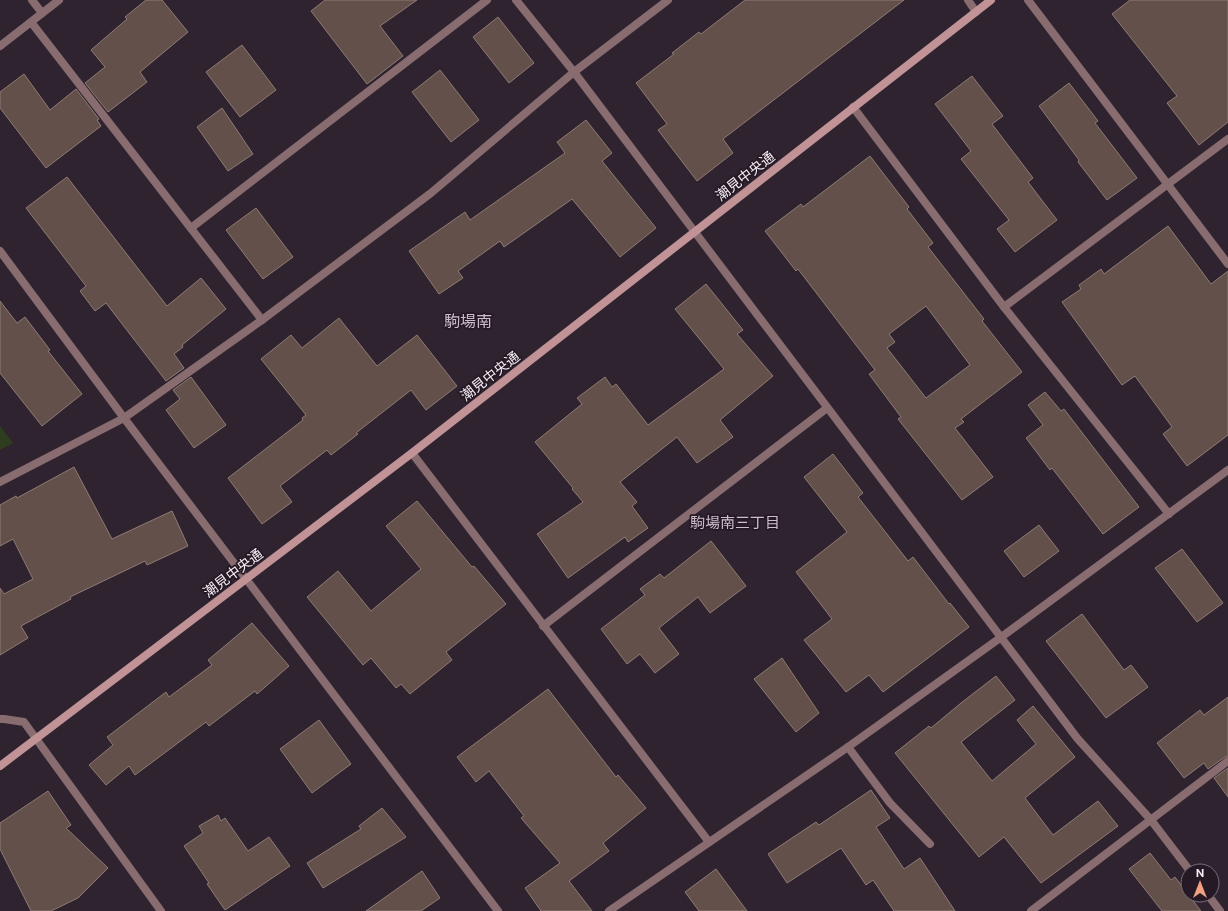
<svg xmlns="http://www.w3.org/2000/svg" width="1228" height="911" font-family="'Public Sans','Noto Sans JP',sans-serif">
<style>
.green{fill:#2d3d1d}
.building{fill:#63504a;stroke:#8f7b74;fill-rule:evenodd}
.lines{fill:none;stroke-linecap:round;stroke-linejoin:round}
.street{stroke:#896c6f;stroke-width:8}
.secondary{stroke:#c19397;stroke-width:8}
.labels{text-anchor:middle;dominant-baseline:central;stroke-width:3.5;stroke-linejoin:round;paint-order:stroke}
.street-label{font-size:14px;fill:#f5eef6;stroke:#241925}
.neighbourhood-label{font-size:15px;fill:#cdbece;stroke:#241925}
.quarter-label{font-size:16px;fill:#cdbece;stroke:#241925}
</style>
<rect width="100%" height="100%" fill="#2e232f"/>
<!-- green -->
<path class="green" d="M 0,426 L 13,443 L 0,450 Z"/>
<!-- building -->
<g class="building">
<path d="M 146,0 L 162,0 L 188,32 L 140,72 L 147,82 L 108,112 L 85,83 L 105,67 L 91,50 L 127,19 L 125,17 Z"/>
<path d="M 325,0 L 417,0 L 380,26 L 403,56 L 367,84 L 311,11 Z"/>
<path d="M 745,0 L 904,0 L 723,139 L 733,153 L 697,181 L 658,130 L 667,124 L 636,83 L 674,54 L 672,53 L 699,32 L 701,34 Z"/>
<path d="M 1130,0 L 1228,0 L 1228,122 L 1199,145 L 1167,103 L 1177,96 L 1112,14 Z"/>
<path d="M 498,17 L 534,63 L 509,83 L 473,37 Z"/>
<path d="M 242,45 L 276,90 L 240,117 L 206,72 Z"/>
<path d="M 440,70 L 479,120 L 451,142 L 412,92 Z"/>
<path d="M 24,74 L 50,110 L 76,89 L 99,119 L 97,120 L 101,126 L 46,168 L 0,108 L 0,92 Z"/>
<path d="M 972,76 L 1003,116 L 992,124 L 1033,178 L 1028,182 L 1057,220 L 1015,252 L 997,229 L 1009,220 L 961,159 L 971,151 L 935,104 Z"/>
<path d="M 1069,83 L 1098,121 L 1095,123 L 1137,178 L 1107,200 L 1078,162 L 1079,160 L 1039,106 Z"/>
<path d="M 222,108 L 253,154 L 228,171 L 197,127 Z"/>
<path d="M 586,120 L 612,153 L 602,161 L 656,228 L 620,257 L 572,199 L 504,247 L 500,241 L 458,271 L 463,278 L 439,294 L 409,251 L 465,212 L 470,220 L 565,153 L 557,142 Z"/>
<path d="M 870,156 L 909,207 L 907,209 L 933,243 L 928,247 L 984,319 L 982,321 L 1022,372 L 961,419 L 964,422 L 955,428 L 993,477 L 962,500 L 898,419 L 901,417 L 869,374 L 875,370 L 798,269 L 796,271 L 765,231 L 801,204 L 803,207 ZM 926,306 L 970,365 L 926,398 L 887,348 L 895,342 L 889,334 Z"/>
<path d="M 67,177 L 167,306 L 201,278 L 226,309 L 182,345 L 183,347 L 174,354 L 184,368 L 166,381 L 106,303 L 95,311 L 80,291 L 86,286 L 26,208 Z"/>
<path d="M 256,208 L 293,257 L 263,279 L 226,230 Z"/>
<path d="M 1168,226 L 1211,284 L 1228,271 L 1228,435 L 1187,466 L 1163,434 L 1172,427 L 1135,376 L 1122,385 L 1062,302 L 1081,289 L 1079,285 L 1101,269 L 1104,274 Z"/>
<path d="M 706,284 L 743,330 L 737,334 L 773,376 L 720,420 L 733,437 L 697,463 L 677,437 L 620,482 L 637,502 L 632,506 L 648,528 L 628,542 L 625,537 L 568,578 L 537,534 L 583,502 L 572,489 L 573,488 L 535,442 L 582,404 L 577,398 L 605,377 L 612,387 L 616,384 L 648,425 L 724,369 L 675,309 Z"/>
<path d="M 0,301 L 17,323 L 25,317 L 50,350 L 48,351 L 82,394 L 42,426 L 0,373 Z"/>
<path d="M 339,318 L 377,366 L 417,335 L 457,386 L 426,410 L 411,390 L 356,433 L 358,434 L 331,455 L 327,450 L 280,486 L 292,502 L 262,524 L 228,478 L 303,420 L 302,418 L 306,415 L 261,359 L 291,335 L 302,348 Z"/>
<path d="M 191,377 L 226,425 L 194,448 L 166,410 L 180,399 L 173,390 Z"/>
<path d="M 1045,392 L 1061,411 L 1064,409 L 1139,507 L 1103,534 L 1052,468 L 1050,470 L 1026,438 L 1043,425 L 1028,405 Z"/>
<path d="M 833,454 L 863,493 L 858,497 L 908,561 L 913,557 L 949,604 L 950,603 L 969,627 L 883,692 L 869,675 L 846,692 L 804,640 L 832,619 L 796,572 L 847,532 L 804,477 Z"/>
<path d="M 74,467 L 112,539 L 172,511 L 188,546 L 147,565 L 145,561 L 70,597 L 71,599 L 21,626 L 28,638 L 0,655 L 0,588 L 4,594 L 33,579 L 13,539 L 0,546 L 0,505 L 16,496 L 17,498 Z"/>
<path d="M 417,501 L 472,567 L 474,566 L 506,604 L 446,652 L 452,660 L 410,694 L 401,684 L 396,688 L 371,658 L 363,665 L 307,597 L 338,571 L 371,611 L 421,569 L 386,526 Z"/>
<path d="M 1039,525 L 1059,551 L 1024,577 L 1004,551 Z"/>
<path d="M 711,541 L 746,586 L 710,613 L 698,597 L 659,628 L 679,654 L 655,673 L 640,654 L 627,664 L 601,629 L 645,595 L 640,589 L 660,574 L 664,578 Z"/>
<path d="M 1182,549 L 1223,603 L 1197,622 L 1155,568 Z"/>
<path d="M 1082,614 L 1124,670 L 1131,665 L 1148,687 L 1106,718 L 1046,641 Z"/>
<path d="M 252,623 L 289,666 L 257,694 L 255,691 L 209,726 L 206,722 L 135,775 L 129,766 L 106,785 L 89,765 L 113,745 L 107,737 L 166,692 L 169,697 L 212,665 L 208,660 Z"/>
<path d="M 782,658 L 819,713 L 796,732 L 754,679 Z"/>
<path d="M 996,676 L 1015,700 L 961,742 L 992,781 L 1036,744 L 1017,720 L 1033,706 L 1075,757 L 1025,798 L 1053,835 L 1098,801 L 1118,826 L 1041,883 L 1004,837 L 979,857 L 895,753 L 929,726 L 931,728 L 961,703 Z"/>
<path d="M 548,689 L 616,777 L 618,775 L 646,808 L 603,843 L 609,851 L 569,881 L 592,911 L 541,911 L 525,888 L 560,863 L 521,818 L 524,816 L 489,771 L 476,782 L 457,757 Z"/>
<path d="M 1228,697 L 1228,756 L 1225,757 L 1208,769 L 1204,763 L 1184,778 L 1157,743 L 1200,710 L 1204,715 Z"/>
<path d="M 319,720 L 351,764 L 312,793 L 280,749 Z"/>
<path d="M 1228,768 L 1228,797 L 1214,778 Z"/>
<path d="M 871,790 L 890,818 L 876,827 L 904,869 L 920,858 L 955,911 L 894,911 L 873,880 L 866,885 L 841,848 L 787,883 L 768,854 L 816,822 L 819,825 Z"/>
<path d="M 48,791 L 71,825 L 66,828 L 108,868 L 78,898 L 51,911 L 31,911 L 0,849 L 0,823 Z"/>
<path d="M 382,808 L 406,837 L 323,888 L 307,863 L 361,829 L 359,826 Z"/>
<path d="M 218,815 L 221,821 L 225,818 L 248,851 L 269,837 L 290,866 L 225,910 L 207,884 L 209,883 L 184,846 L 203,833 L 199,826 Z"/>
<path d="M 1150,853 L 1171,880 L 1175,877 L 1201,911 L 1162,911 L 1129,869 Z"/>
<path d="M 716,869 L 747,911 L 699,911 L 685,892 Z"/>
<path d="M 422,871 L 440,898 L 421,911 L 366,911 Z"/>
</g>
<g class="lines">
<!-- street -->
<g class="street">
<path d="M 32,0 L 42,13"/>
<path d="M 516,0 L 574,72 L 1077,738 L 1151,820 L 1190,871"/>
<path d="M 968,0 L 976,12"/>
<path d="M 1028,0 L 1228,264"/>
<path d="M 31,22 L 262,320"/>
<path d="M 0,46 L 59,0"/>
<path d="M 853,107 L 1004,307 L 1169,514"/>
<path d="M 191,228 L 487,0"/>
<path d="M 0,251 L 124,418 L 498,911"/>
<path d="M 1004,307 L 1228,139"/>
<path d="M 412,453 L 709,842"/>
<path d="M 0,482 L 124,418 L 262,320 L 431,193 L 574,72 L 668,0"/>
<path d="M 543,626 L 827,408"/>
<path d="M 0,719 L 4,719 L 24,722 L 161,911"/>
<path d="M 848,747 L 890,803 L 930,844"/>
<path d="M 1208,895 L 1220,911"/>
<path d="M 609,911 L 848,747 L 1000,638 L 1228,470"/>
<path d="M 1031,911 L 1228,761"/>
</g>
<!-- secondary -->
<path class="secondary" d="M 0,766 L 412,453 L 991,0"/>
</g>
<g class="labels">
<!-- street labels -->
<g class="street-label">
<text transform="translate(745 176) rotate(-38)">潮見中央通</text>
<text transform="translate(490 376) rotate(-38)">潮見中央通</text>
<text transform="translate(233 573) rotate(-37)">潮見中央通</text>
</g>
<!-- neighbourhood labels -->
<g class="neighbourhood-label">
<text x="735" y="522">駒場南三丁目</text>
</g>
<!-- quarter labels -->
<g class="quarter-label">
<text x="468" y="321">駒場南</text>
</g>
</g>
<!-- north arrow -->
<g transform="translate(1200 883)"><circle r="19" fill="#241925" stroke="#786e79"/>
<path d="M0-3L7 15L0 10L-7 15Z" fill="#f39f82"/>
<text y="-6" font-size="11" font-weight="bold" text-anchor="middle" fill="#f5eef6">N</text>
</g>
</svg>
